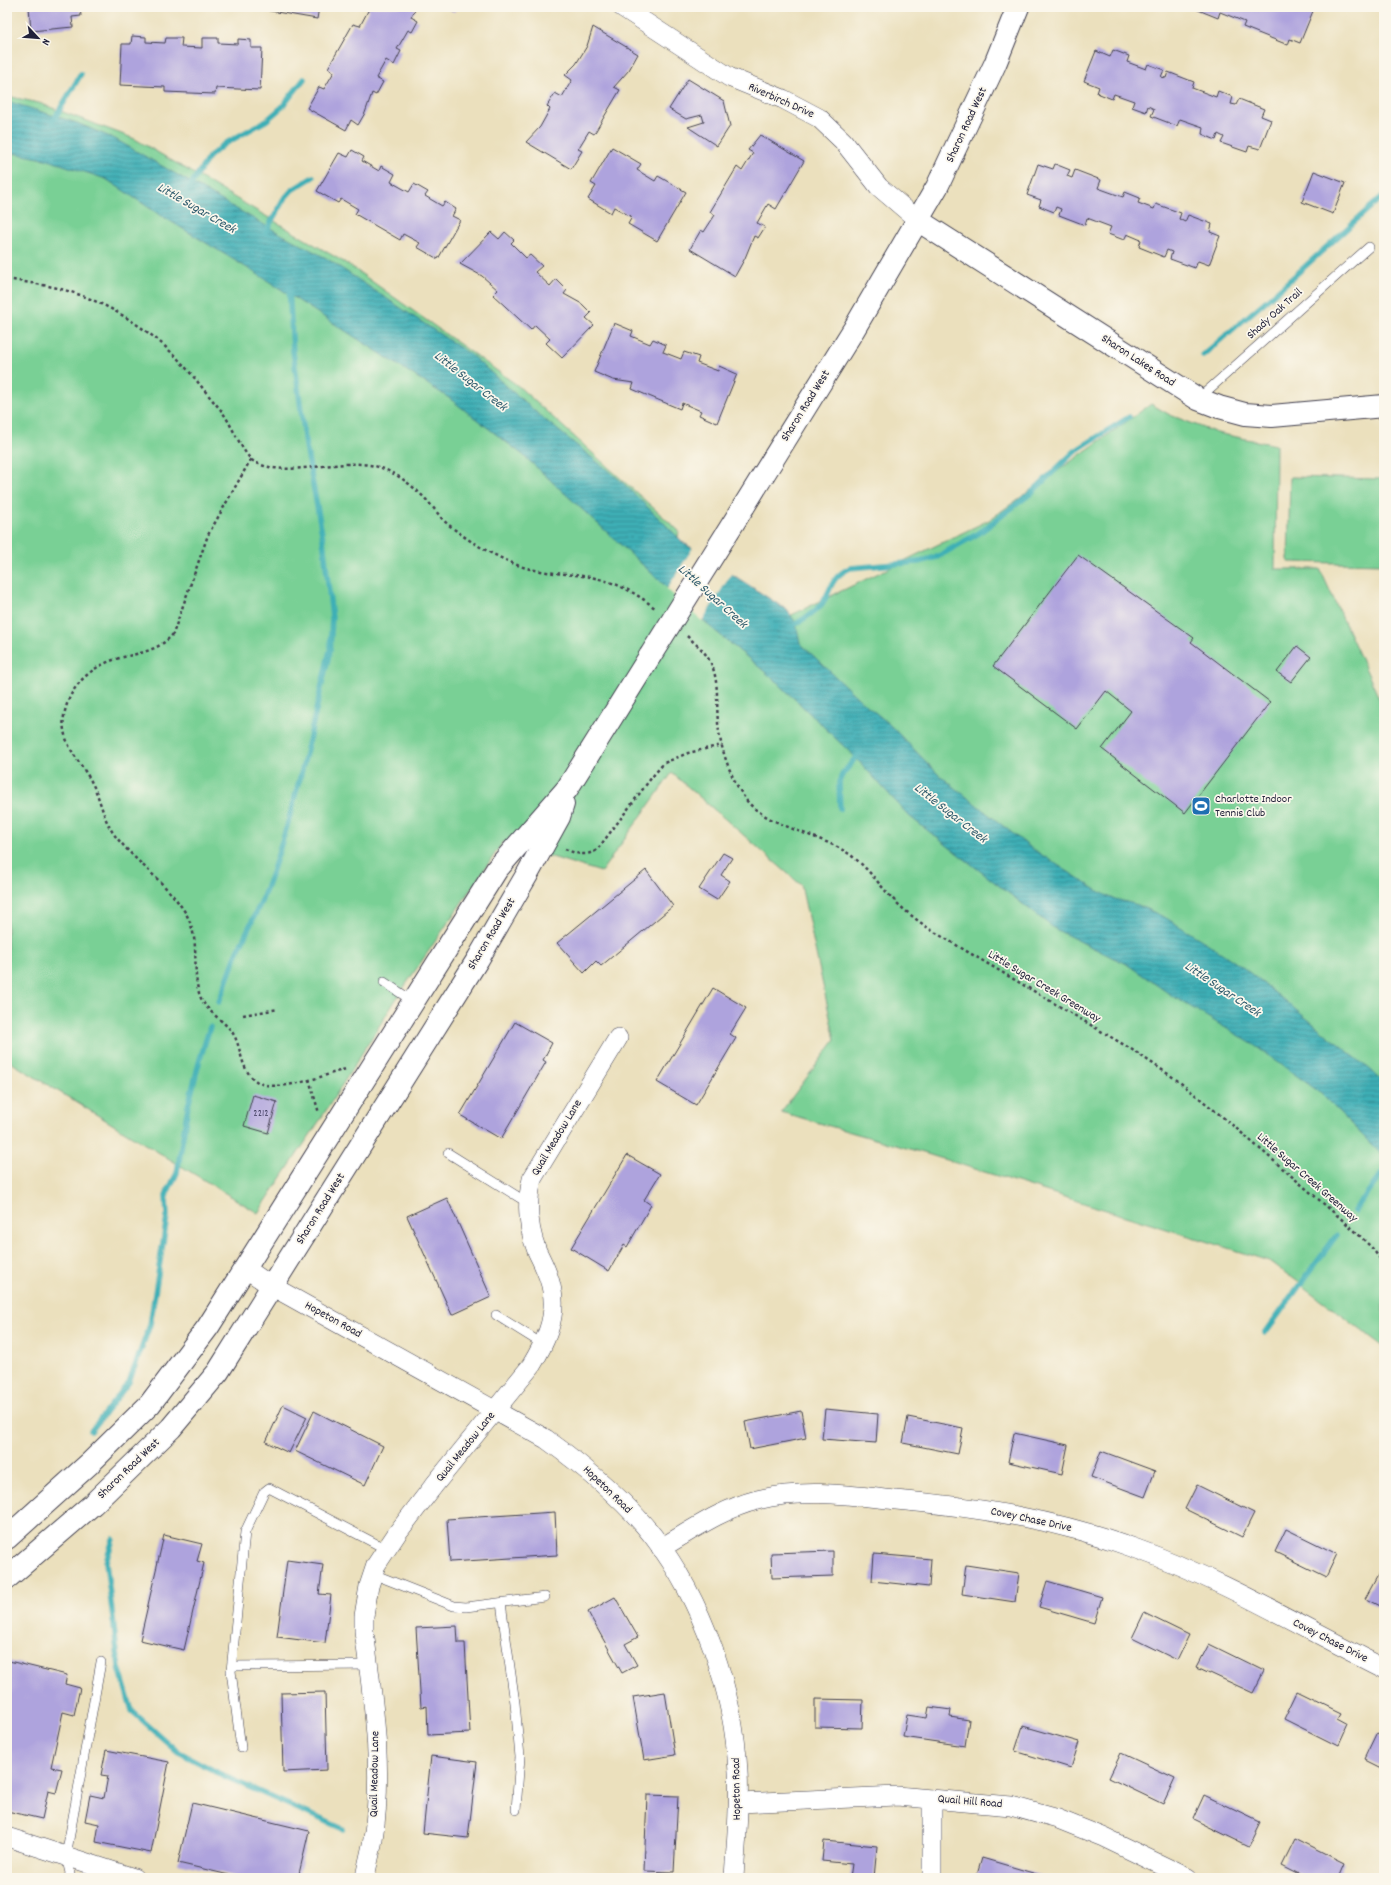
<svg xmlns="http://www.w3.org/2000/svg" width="1391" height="1885" font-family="Dekko,sans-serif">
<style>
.green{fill:#79d095;stroke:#4e7968}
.water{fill:url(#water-rules);stroke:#306878}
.pier{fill:#ebe0bd}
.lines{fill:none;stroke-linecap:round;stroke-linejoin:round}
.stream{stroke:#3eafb6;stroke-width:5.5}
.building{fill:#aea3dd}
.service-casing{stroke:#403e4e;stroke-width:10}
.minor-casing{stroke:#403e4e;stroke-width:20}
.tertiary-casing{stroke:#403e4e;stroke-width:24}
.secondary-casing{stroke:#403e4e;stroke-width:24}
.path{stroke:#403e4e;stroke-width:2.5;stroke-dasharray:3 3;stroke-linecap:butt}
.service{stroke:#fff;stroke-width:9}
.minor{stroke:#fff;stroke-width:19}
.tertiary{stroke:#fff;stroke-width:22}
.secondary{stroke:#fff;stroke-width:22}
.secondary-bridge-casing{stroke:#403e4e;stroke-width:24;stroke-linecap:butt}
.secondary-bridge{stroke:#fff;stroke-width:22}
.labels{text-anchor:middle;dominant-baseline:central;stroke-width:3.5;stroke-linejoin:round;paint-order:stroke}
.number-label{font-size:10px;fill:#454264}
.street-label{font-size:12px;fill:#22223b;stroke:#fbf7ec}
.poi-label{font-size:12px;fill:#22223b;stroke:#fbf7ec;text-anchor:start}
.water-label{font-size:13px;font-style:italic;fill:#2d5a6c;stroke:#fbf7ec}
</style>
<defs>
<pattern id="water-rules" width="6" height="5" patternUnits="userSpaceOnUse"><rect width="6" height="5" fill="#3eafb6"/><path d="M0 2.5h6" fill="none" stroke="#348e95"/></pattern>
</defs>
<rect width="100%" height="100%" fill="#fbf7ec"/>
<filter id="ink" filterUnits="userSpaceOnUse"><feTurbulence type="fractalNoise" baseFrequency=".025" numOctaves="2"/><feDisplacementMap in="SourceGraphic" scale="8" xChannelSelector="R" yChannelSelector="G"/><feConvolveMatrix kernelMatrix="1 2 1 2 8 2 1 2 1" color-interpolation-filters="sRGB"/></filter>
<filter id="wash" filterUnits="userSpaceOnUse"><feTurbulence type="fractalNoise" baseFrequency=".012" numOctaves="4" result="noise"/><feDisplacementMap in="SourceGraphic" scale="16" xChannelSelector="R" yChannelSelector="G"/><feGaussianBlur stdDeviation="0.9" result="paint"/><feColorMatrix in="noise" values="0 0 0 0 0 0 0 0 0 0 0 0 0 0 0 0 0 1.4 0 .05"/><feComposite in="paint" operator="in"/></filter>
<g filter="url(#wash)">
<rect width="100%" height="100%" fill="#ebe0bd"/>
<!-- green -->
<g class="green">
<path d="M 7,96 L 39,103 L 135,139 L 349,265 L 517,385 L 679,531 L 674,564 L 756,632 L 989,520 L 1151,404 L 1170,415 L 1217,433 L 1276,445 L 1275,569 L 1320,569 L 1384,709 L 1384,1347 L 1269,1261 L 927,1154 L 781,1112 L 835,1040 L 801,885 L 672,773 L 601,872 L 503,842 L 400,993 L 320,1120 L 258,1213 L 7,1060 Z"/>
<path d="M 1290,477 L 1384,479 L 1384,564 L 1288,562 Z"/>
</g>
<!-- water -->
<path class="water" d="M 7,101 L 77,123 L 115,139 L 268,227 L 326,258 L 471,355 L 538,414 L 622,482 L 684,543 L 787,610 L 796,623 L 800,643 L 859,699 L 888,723 L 938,774 L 983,810 L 1031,848 L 1095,889 L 1111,898 L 1138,905 L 1166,918 L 1213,947 L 1245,969 L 1372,1071 L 1384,1083 L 1384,1157 L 1318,1091 L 1254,1045 L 1171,995 L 1128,965 L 1055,929 L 909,816 L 856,758 L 776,681 L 708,625 L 523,455 L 449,398 L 262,277 L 157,213 L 106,179 L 45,159 L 7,152 Z"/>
<!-- pier -->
<path class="pier" d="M 694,546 L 733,571 L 702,621 L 667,589 Z"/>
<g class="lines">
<!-- stream -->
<g class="stream">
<path d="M 53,121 L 81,74"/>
<path d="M 187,190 L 209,157 L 223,145 L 267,120 L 282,107 L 304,79"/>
<path d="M 265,233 L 284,199 L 292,190 L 313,177"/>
<path d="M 1203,355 L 1290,280 L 1384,195"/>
<path d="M 790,628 C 800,621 813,614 821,605 C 833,589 828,579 850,568 L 918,562 L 937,557 L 979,533 L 1030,494 L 1075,451 L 1129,417"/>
<path d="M 840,809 L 839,782 L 842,775 L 860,752"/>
<path d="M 219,1002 L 237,953 L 261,902 L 272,873 L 287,826 L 303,766 L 330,650 L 332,618 L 323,539 L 306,446 L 293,351 L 289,288"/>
<path d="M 1354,1211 L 1384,1171"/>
<path d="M 1265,1333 L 1336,1236"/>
<path d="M 91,1431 L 129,1382 L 150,1325 L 167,1217 L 166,1195 L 177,1173 L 188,1106 L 200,1059 L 210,1027"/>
<path d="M 113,1539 L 106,1562 L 119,1667 L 132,1711 L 177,1751 L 226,1777 L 343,1829"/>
</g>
</g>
<g id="blocks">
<!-- building -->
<g class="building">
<path d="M 29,7 L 80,7 L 81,16 L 72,17 L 73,27 L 31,31 Z"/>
<path d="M 266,7 L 319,7 L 317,19 L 265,10 Z"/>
<path d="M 365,7 L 414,7 L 416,8 L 411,17 L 418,21 L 412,32 L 408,30 L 397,49 L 401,51 L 394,65 L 386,60 L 376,78 L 383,82 L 376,95 L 372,93 L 365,113 L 358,125 L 351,120 L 346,130 L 307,108 L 319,87 L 324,89 L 334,72 L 328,68 L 353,24 L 360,26 L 369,9 Z"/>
<path d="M 445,7 L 457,7 L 454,12 Z"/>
<path d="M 1191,7 L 1303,7 L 1313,11 L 1300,43 L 1290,39 L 1288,45 L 1243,27 L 1245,22 L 1220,12 L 1218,18 Z"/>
<path d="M 593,27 L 638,54 L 629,70 L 614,87 L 620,90 L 594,134 L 589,131 L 578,149 L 582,151 L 571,169 L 526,142 L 540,127 L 550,109 L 547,106 L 555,93 L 562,97 L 572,80 L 565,75 L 576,64 L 587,46 Z"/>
<path d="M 132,36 L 146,37 L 146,42 L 165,43 L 166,38 L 182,38 L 181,47 L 202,48 L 202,38 L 218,38 L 218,43 L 238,44 L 238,39 L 251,40 L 251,48 L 262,48 L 260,90 L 216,88 L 215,94 L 165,92 L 165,87 L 120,85 L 122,44 L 131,44 Z"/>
<path d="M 1113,50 L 1129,56 L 1127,62 L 1146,69 L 1148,64 L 1164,70 L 1161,77 L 1166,78 L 1168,72 L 1194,82 L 1192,88 L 1216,97 L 1218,91 L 1233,97 L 1231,104 L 1236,105 L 1239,99 L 1264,109 L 1261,116 L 1271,120 L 1260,149 L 1249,146 L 1247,152 L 1221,143 L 1224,137 L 1218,134 L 1216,140 L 1202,134 L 1203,127 L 1180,119 L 1177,126 L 1151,116 L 1154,109 L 1148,106 L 1146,112 L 1132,107 L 1134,101 L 1114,94 L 1112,99 L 1097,93 L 1099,87 L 1084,81 L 1096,51 L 1110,57 Z"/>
<path d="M 688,79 L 724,101 L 730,126 L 717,146 L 688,127 L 704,122 L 702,115 L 686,119 L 669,109 Z"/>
<path d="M 760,135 L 804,161 L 776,209 L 768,204 L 757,223 L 765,227 L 758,238 L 754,236 L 745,258 L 735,276 L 690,249 L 701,230 L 704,232 L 715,215 L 710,212 L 737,167 L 742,171 L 753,153 L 748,150 Z"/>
<path d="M 612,147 L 641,164 L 637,170 L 655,181 L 658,176 L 686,192 L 657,241 L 628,224 L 632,217 L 614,207 L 611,213 L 588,199 L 596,186 L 591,183 Z"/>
<path d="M 352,150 L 364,157 L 362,161 L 379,171 L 381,166 L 395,174 L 391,182 L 409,192 L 414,184 L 428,192 L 425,196 L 442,206 L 445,202 L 456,209 L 452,216 L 460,220 L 438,259 L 417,247 L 420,243 L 403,234 L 400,240 L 355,214 L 358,209 L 341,199 L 338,203 L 317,191 L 339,153 L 348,157 Z"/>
<path d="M 1038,164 L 1053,169 L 1055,164 L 1070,170 L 1067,176 L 1072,178 L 1075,170 L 1101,180 L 1098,188 L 1123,197 L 1125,192 L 1140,198 L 1138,203 L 1154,209 L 1156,204 L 1181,213 L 1179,219 L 1185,222 L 1188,215 L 1212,224 L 1210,232 L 1220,236 L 1209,265 L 1198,261 L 1195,268 L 1170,259 L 1172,252 L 1167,250 L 1164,257 L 1139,247 L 1141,240 L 1127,234 L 1124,240 L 1108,234 L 1111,227 L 1087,218 L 1085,225 L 1059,215 L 1061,209 L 1056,207 L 1054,212 L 1039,206 L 1041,200 L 1027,195 Z"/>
<path d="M 1314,171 L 1345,183 L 1333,214 L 1302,202 Z"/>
<path d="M 491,232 L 499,239 L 505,232 L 514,240 L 511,243 L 526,258 L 530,255 L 542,266 L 535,272 L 550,286 L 556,279 L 567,290 L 564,294 L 582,304 L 591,313 L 586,318 L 594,325 L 562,358 L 546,343 L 550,339 L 535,325 L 531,330 L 493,295 L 498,290 L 482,276 L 460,264 Z"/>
<path d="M 614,323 L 633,331 L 631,336 L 650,344 L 653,339 L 666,345 L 663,352 L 681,359 L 684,352 L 699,357 L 697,363 L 718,371 L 719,366 L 737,374 L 717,423 L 699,415 L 701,411 L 682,403 L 680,409 L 632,389 L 634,383 L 613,380 L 594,372 Z"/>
<path d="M 1078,555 L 1194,638 L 1191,642 L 1270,702 L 1185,813 L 1102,749 L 1131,711 L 1106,691 L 1077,729 L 993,666 Z"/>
<path d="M 1297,646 L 1311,657 L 1291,682 L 1277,672 Z"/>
<path d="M 723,853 L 732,858 L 721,875 L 730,881 L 717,900 L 699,889 Z"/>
<path d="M 646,870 L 673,906 L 601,966 L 596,961 L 584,973 L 557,943 Z"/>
<path d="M 713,988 L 746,1008 L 730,1034 L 736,1038 L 696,1105 L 657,1082 Z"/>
<path d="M 515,1022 L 552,1043 L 543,1060 L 546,1062 L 501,1139 L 460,1115 Z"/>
<path d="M 253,1095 L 277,1102 L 268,1133 L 244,1126 Z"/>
<path d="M 627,1155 L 660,1174 L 644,1200 L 651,1205 L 627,1247 L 624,1245 L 609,1271 L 571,1248 Z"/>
<path d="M 447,1198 L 491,1297 L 452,1315 L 407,1216 Z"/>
<path d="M 283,1405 L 307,1417 L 289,1453 L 266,1442 Z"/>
<path d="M 825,1409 L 878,1414 L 876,1443 L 822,1439 Z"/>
<path d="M 314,1411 L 383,1446 L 365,1485 L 295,1451 Z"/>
<path d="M 801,1411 L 806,1438 L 750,1449 L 745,1422 Z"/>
<path d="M 908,1417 L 963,1428 L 958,1454 L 903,1443 Z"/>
<path d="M 1014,1433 L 1068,1445 L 1062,1474 L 1008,1462 Z"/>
<path d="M 1101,1451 L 1155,1471 L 1145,1497 L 1091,1477 Z"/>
<path d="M 1197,1485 L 1254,1513 L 1242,1537 L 1185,1509 Z"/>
<path d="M 555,1512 L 557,1555 L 450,1562 L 447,1519 Z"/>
<path d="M 1286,1529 L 1337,1554 L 1326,1577 L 1275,1552 Z"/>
<path d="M 164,1535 L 202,1544 L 197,1561 L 204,1563 L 184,1650 L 140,1640 Z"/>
<path d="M 833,1551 L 833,1576 L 772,1578 L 771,1553 Z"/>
<path d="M 874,1554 L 931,1559 L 929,1587 L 872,1581 Z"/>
<path d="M 287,1560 L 323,1565 L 319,1594 L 331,1595 L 325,1643 L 277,1637 Z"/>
<path d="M 1384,1564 L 1384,1609 L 1365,1599 Z"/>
<path d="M 966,1565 L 1019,1573 L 1015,1602 L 962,1594 Z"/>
<path d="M 1047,1581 L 1102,1597 L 1094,1623 L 1039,1607 Z"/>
<path d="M 615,1597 L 638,1637 L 625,1644 L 637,1665 L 622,1673 L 588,1612 Z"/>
<path d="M 1144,1613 L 1189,1635 L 1177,1660 L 1132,1638 Z"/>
<path d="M 457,1626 L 458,1643 L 465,1643 L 470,1733 L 428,1735 L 427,1706 L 421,1707 L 416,1628 Z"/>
<path d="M 1209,1644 L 1264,1671 L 1253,1693 L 1197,1667 Z"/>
<path d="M 9,1661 L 67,1675 L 65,1684 L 80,1688 L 74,1715 L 63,1712 L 51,1767 L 62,1769 L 56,1793 L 48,1791 L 42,1819 L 7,1811 L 7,1710 L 11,1692 L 7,1691 Z"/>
<path d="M 325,1692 L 327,1770 L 283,1772 L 281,1693 Z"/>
<path d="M 665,1692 L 675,1755 L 644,1760 L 633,1697 Z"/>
<path d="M 1297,1692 L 1340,1713 L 1337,1718 L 1348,1724 L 1338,1746 L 1284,1719 Z"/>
<path d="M 815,1699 L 863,1700 L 862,1728 L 815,1727 Z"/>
<path d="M 929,1707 L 951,1710 L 950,1717 L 969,1720 L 965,1746 L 903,1737 L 907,1715 L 927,1718 Z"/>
<path d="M 1023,1726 L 1079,1742 L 1071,1768 L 1015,1751 Z"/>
<path d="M 1378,1734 L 1384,1737 L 1384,1768 L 1366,1759 Z"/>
<path d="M 106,1750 L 169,1762 L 151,1853 L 96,1842 L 99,1824 L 85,1821 L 90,1795 L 104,1798 L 108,1776 L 101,1775 Z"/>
<path d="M 1121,1753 L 1175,1778 L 1163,1804 L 1109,1778 Z"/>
<path d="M 431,1756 L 477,1762 L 468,1838 L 423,1833 Z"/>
<path d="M 647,1795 L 678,1796 L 674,1872 L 644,1871 Z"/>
<path d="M 1204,1795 L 1260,1822 L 1248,1846 L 1193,1819 Z"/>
<path d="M 192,1803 L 309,1831 L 298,1878 L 242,1878 L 178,1863 Z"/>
<path d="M 1294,1839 L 1344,1864 L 1338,1878 L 1307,1878 L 1281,1865 Z"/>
<path d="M 824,1841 L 877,1846 L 874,1878 L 850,1878 L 852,1864 L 822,1861 Z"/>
<path d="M 982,1858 L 1043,1876 L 1042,1878 L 976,1878 Z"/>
</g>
</g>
</g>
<g filter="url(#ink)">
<use href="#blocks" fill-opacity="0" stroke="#403e4e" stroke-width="1"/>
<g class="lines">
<defs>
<g id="service">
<path d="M 1198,399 L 1369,247"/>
<path d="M 384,982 L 414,1002"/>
<path d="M 448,1153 L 528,1203"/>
<path d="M 496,1315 L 544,1345"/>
<path d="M 373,1574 L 454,1606 L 466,1607 L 545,1597"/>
<path d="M 501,1603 L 515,1703 L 520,1757 L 516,1810"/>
<path d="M 232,1666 L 369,1665"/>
<path d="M 241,1748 L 231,1671 L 245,1532 L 264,1492 L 269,1488 L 386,1549"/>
<path d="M 69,1878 L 70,1873 L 66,1856 L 101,1662"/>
</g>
<g id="minor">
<path d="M 622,7 L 729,77 L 783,99 L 819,118 L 843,141 L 879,187 L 919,221"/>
<path d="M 245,1268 L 268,1284 L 546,1439 C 585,1467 623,1498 653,1536 C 703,1601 734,1691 738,1772 C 740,1807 736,1843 734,1878"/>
<path d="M 661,1548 C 692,1530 722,1509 757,1500 C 803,1488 850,1495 896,1500 C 978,1507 1059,1520 1137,1549 C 1222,1579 1303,1628 1384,1668"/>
<path d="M 739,1803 L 897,1796 L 1011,1806 L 1058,1819 L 1103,1837 L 1188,1878"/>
<path d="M 7,1837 L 134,1878"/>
<path d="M 365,1878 C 367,1865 371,1852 373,1839 C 384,1770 373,1700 364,1631 L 364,1616 L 369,1586 L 376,1565 L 398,1532 L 435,1484 L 531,1366 C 545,1343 557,1318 552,1291 C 550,1276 543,1264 537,1251 C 528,1228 526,1204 532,1179 L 618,1038"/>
<path d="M 932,1878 L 932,1799"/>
</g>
<path id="tertiary" d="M 919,221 L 1198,399 L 1219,407 L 1245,414 L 1272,416 L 1384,406"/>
<g id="secondary">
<path d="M 744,506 L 854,329 L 937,187 L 995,64 L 1018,7"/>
<path d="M 7,1538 L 89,1464 L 150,1404 L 208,1327 L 497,869 L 567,789 L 650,656"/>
<path d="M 7,1578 L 93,1504 L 171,1428 L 218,1372 L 478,959 L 528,873 L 559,817 L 563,804"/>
</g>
</defs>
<!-- service casing -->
<use href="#service" class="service-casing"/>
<!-- minor casing -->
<use href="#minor" class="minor-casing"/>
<!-- tertiary casing -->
<use href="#tertiary" class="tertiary-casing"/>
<!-- secondary casing -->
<use href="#secondary" class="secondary-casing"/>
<!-- path -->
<g class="path">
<path d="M 7,279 C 28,283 51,285 71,292 C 110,304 150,330 178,359 C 193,375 206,393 220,409 C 231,422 242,453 253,461 C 284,480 338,457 375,466 C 397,472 416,488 431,505 C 437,512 442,520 449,525 C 467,540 487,552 508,561 C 536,575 565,572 595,578 C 618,583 638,594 656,609"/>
<path d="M 251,459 L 208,535 L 173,634 C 158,652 137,653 116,659 C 91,667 71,685 65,711 C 57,743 82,761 94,787 C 102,804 104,823 117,838 C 137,863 165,882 183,909 C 203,938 190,968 200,996 C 207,1014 227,1021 235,1037 C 242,1052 241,1070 256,1081 C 276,1095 324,1075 346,1069"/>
<path d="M 687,636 C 694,643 703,649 708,658 C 720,676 716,702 718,723 C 720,748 730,776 744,797 C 762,825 818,834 846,852 C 864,863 877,882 891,897 C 903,910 917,920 931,930 L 1131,1049 L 1177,1080 L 1230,1123 L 1354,1230 L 1372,1248 L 1384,1264"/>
<path d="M 565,849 C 577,854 585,857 597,850 L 652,777 L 664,763 L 688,753 L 722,745"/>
<path d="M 243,1015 L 278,1009"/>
<path d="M 309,1079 L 319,1113"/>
</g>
<!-- service -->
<use href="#service" class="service"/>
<!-- minor -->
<use href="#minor" class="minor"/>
<!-- tertiary -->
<use href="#tertiary" class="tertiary"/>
<!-- secondary -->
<use href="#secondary" class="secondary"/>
<defs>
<path id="secondary-bridge" d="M 650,656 L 744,506"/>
</defs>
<!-- secondary-bridge casing -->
<use href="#secondary-bridge" class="secondary-bridge-casing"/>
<!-- secondary-bridge -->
<use href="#secondary-bridge" class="secondary-bridge"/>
</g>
</g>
<!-- icons -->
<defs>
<symbol id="stadium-square" viewBox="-11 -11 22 22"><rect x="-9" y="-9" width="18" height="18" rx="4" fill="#1f6fb2" stroke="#fbf7ec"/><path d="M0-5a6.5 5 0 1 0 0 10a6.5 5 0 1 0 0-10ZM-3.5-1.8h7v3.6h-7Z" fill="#fff"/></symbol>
</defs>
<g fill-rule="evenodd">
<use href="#stadium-square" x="1190" y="795" width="22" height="22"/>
</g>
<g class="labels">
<!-- number labels -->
<g class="number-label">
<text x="261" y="1114">2212</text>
</g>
<!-- street labels -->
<g class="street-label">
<text transform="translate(781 101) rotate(24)">Riverbirch Drive</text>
<text transform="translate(967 125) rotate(-65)">Sharon Road West</text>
<text transform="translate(1275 314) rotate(-42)">Shady Oak Trail</text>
<text transform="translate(1138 361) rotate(33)">Sharon Lakes Road</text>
<text transform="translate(806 406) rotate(-58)">Sharon Road West</text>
<text transform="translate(492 934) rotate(-59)">Sharon Road West</text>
<text transform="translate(1044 987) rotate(31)">Little Sugar Creek Greenway</text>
<text transform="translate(557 1138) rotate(-59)">Quail Meadow Lane</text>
<text transform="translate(1307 1178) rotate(41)">Little Sugar Creek Greenway</text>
<text transform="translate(321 1209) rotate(-58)">Sharon Road West</text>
<text transform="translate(333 1320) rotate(29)">Hopeton Road</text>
<text transform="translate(466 1447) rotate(-51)">Quail Meadow Lane</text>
<text transform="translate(129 1469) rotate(-44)">Sharon Road West</text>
<text transform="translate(607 1490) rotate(44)">Hopeton Road</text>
<text transform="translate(1031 1520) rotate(12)">Covey Chase Drive</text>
<text transform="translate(1330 1641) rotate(27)">Covey Chase Drive</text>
<text transform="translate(375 1774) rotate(-89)">Quail Meadow Lane</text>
<text transform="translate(737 1789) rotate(-91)">Hopeton Road</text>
<text transform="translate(970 1802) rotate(5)">Quail Hill Road</text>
</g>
<!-- poi labels -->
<g class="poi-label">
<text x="1215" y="799">Charlotte Indoor<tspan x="1215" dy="14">Tennis Club</tspan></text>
</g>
<!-- water labels -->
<g class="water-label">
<text transform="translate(196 209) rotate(30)">Little Sugar Creek</text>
<text transform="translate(470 382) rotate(38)">Little Sugar Creek</text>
<text transform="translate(712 597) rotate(42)">Little Sugar Creek</text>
<text transform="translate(950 814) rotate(38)">Little Sugar Creek</text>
<text transform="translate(1222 990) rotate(34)">Little Sugar Creek</text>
</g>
</g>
<!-- margin -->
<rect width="1391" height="1885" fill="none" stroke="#fbf7ec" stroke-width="24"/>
<!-- north arrow -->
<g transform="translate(38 38) rotate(116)" stroke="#fbf7ec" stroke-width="3" paint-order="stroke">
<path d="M0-3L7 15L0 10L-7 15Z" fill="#22223b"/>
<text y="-6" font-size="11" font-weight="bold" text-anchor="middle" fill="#22223b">N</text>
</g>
</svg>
